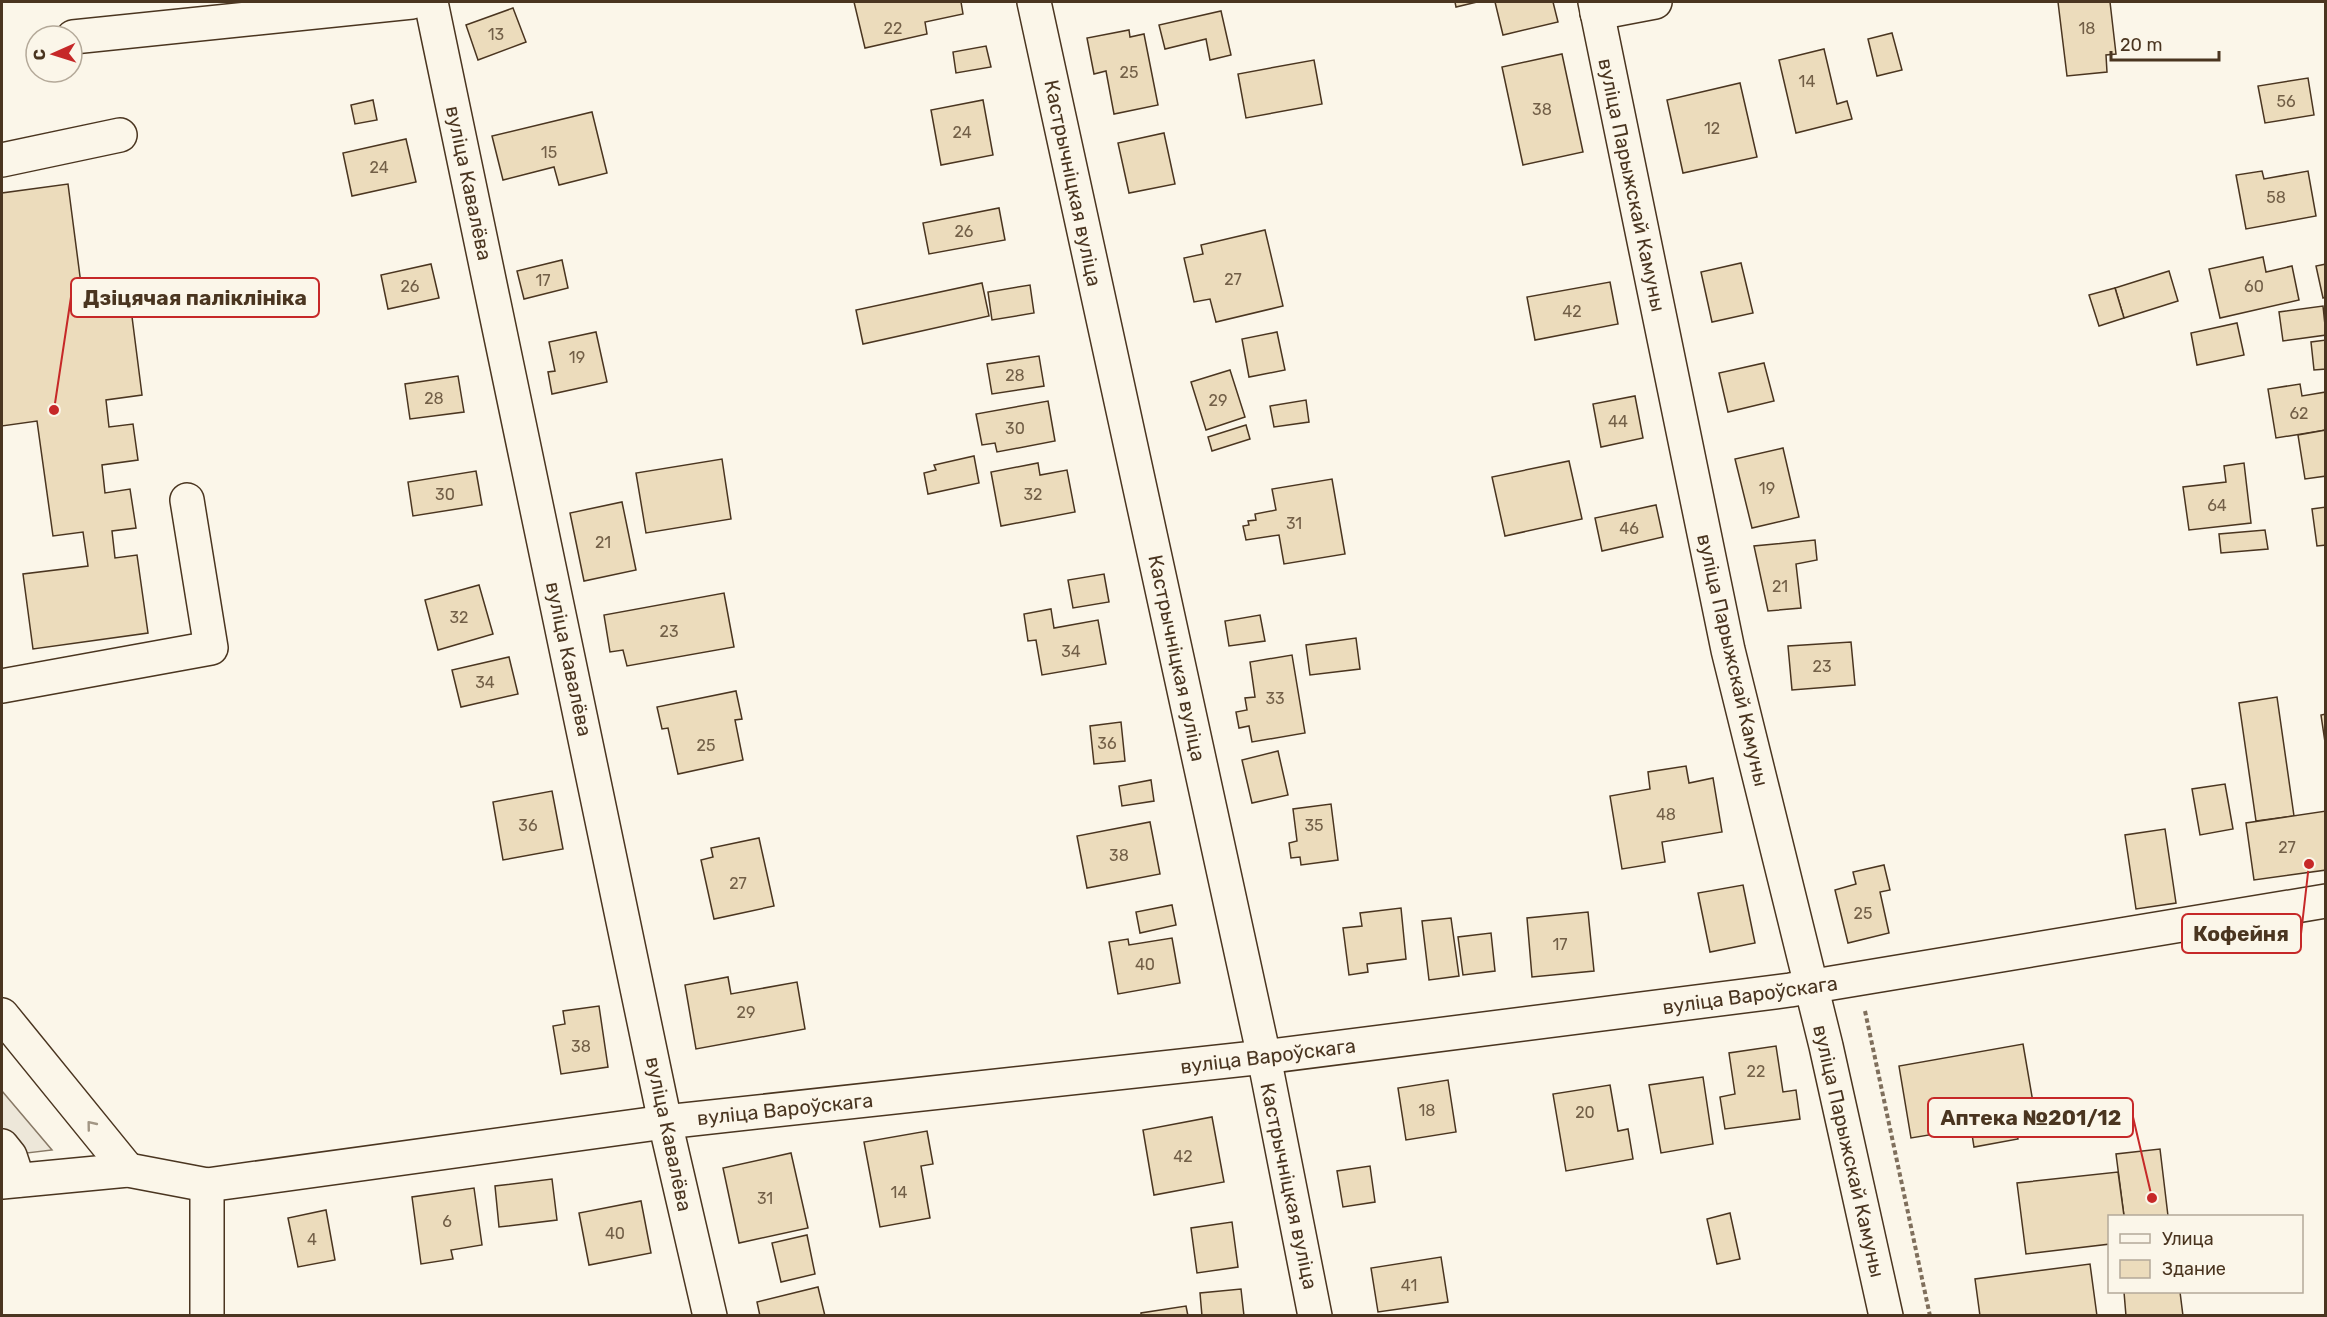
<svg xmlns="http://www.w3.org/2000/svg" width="2327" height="1317" font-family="Rubik,sans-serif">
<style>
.parking{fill:#ede7d9;stroke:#887966;stroke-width:1.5}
.building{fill:#ecdcbc;stroke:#4a3520;stroke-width:1.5}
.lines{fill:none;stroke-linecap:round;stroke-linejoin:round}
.minor-casing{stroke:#4a3520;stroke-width:36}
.path{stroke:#7f6f5c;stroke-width:4;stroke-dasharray:4.5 3;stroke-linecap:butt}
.minor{stroke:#fbf6e9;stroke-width:33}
.oneway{stroke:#a29684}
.labels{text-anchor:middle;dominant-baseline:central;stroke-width:4.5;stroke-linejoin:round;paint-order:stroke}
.number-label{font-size:16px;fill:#725f47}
.street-label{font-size:20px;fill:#4a3520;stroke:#fbf6e9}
.leader{fill:none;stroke:#c62828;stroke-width:2}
.callout-dot{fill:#c62828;stroke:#fbf6e9;stroke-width:2}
.callout{fill:#fbf6e9;stroke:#c62828;stroke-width:2}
.callout-label{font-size:21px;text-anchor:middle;font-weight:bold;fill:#4a3520}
</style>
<rect width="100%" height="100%" fill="#fbf6e9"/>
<!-- parking -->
<path class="parking" d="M 2,1091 L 52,1150 L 2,1156 Z"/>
<!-- building -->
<g class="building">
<path d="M 854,2 L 961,2 L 963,14 L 925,22 L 927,34 L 865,48 Z"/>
<path d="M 1455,2 L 1477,2 L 1456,7 Z"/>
<path d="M 1495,2 L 1553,2 L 1558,22 L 1503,35 Z"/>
<path d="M 2058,2 L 2110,2 L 2116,54 L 2106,55 L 2107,72 L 2067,76 Z"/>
<path d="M 513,8 L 526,42 L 478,60 L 466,25 Z"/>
<path d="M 1221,11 L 1231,55 L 1210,60 L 1206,39 L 1165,49 L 1159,25 Z"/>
<path d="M 1129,30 L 1130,37 L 1144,34 L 1158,105 L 1114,114 L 1106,71 L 1094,74 L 1087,38 Z"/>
<path d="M 1892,33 L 1902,70 L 1877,76 L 1868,39 Z"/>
<path d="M 986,46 L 991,67 L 956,73 L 953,52 Z"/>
<path d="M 1824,49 L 1837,104 L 1847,101 L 1852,119 L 1796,133 L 1779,60 Z"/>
<path d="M 1562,54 L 1583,152 L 1523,165 L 1502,67 Z"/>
<path d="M 1314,60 L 1322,104 L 1246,118 L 1238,74 Z"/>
<path d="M 2308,78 L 2314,115 L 2265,123 L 2258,86 Z"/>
<path d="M 1740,83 L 1757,157 L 1683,173 L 1667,100 Z"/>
<path d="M 373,100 L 377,120 L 355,124 L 351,105 Z"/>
<path d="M 983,100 L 993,155 L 941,165 L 931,110 Z"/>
<path d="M 592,112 L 607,173 L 559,185 L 554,167 L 503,180 L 492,136 Z"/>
<path d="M 1164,133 L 1175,184 L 1129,193 L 1118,143 Z"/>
<path d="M 406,139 L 416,182 L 352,196 L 343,153 Z"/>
<path d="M 2262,171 L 2264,179 L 2308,171 L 2316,216 L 2246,229 L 2236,175 Z"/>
<path d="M 68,184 L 85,315 L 131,309 L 142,395 L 106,400 L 109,427 L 133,424 L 138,460 L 102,465 L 105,493 L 130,489 L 136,528 L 112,531 L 115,558 L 137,555 L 148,633 L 33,649 L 23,574 L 88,566 L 83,532 L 53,536 L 37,421 L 2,426 L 2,193 Z"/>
<path d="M 999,208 L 1005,240 L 929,254 L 923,223 Z"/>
<path d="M 1265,230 L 1283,306 L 1216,322 L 1210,299 L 1194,302 L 1184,258 L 1203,254 L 1201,245 Z"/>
<path d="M 2263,257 L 2266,272 L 2292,266 L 2299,300 L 2220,318 L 2209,269 Z"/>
<path d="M 562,260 L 568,288 L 524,299 L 517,271 Z"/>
<path d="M 1741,263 L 1753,313 L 1712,322 L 1701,272 Z"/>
<path d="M 431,264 L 439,298 L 388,309 L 381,275 Z"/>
<path d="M 2326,264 L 2326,297 L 2323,298 L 2316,266 Z"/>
<path d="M 2169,271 L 2178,301 L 2124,318 L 2115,288 Z"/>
<path d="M 1610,282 L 1618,324 L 1535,340 L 1527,297 Z"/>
<path d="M 982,283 L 989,316 L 863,344 L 856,310 Z"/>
<path d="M 1030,285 L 1034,313 L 992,320 L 988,292 Z"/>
<path d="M 2115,288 L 2124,318 L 2099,326 L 2089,295 Z"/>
<path d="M 2323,306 L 2326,335 L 2283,341 L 2279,312 Z"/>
<path d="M 2237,323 L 2244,355 L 2197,365 L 2191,333 Z"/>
<path d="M 596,332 L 607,382 L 552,394 L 548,372 L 555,371 L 549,342 Z"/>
<path d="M 1277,332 L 1285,370 L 1249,377 L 1242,339 Z"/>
<path d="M 2326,340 L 2326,369 L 2314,370 L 2311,342 Z"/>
<path d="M 1039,356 L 1044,386 L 992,394 L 987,364 Z"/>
<path d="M 1764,363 L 1774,401 L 1728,412 L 1719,373 Z"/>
<path d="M 1230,370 L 1245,417 L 1206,430 L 1191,382 Z"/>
<path d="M 458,376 L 464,412 L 410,419 L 405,384 Z"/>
<path d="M 2300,384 L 2302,396 L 2326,392 L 2326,430 L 2276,438 L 2268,389 Z"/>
<path d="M 1635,396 L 1643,438 L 1601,447 L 1593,404 Z"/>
<path d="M 1306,400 L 1309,422 L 1274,427 L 1270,406 Z"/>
<path d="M 1048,401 L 1055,441 L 997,452 L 995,443 L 982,445 L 976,414 Z"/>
<path d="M 1246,425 L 1250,439 L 1212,451 L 1208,437 Z"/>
<path d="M 2326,430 L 2326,476 L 2305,479 L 2298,435 Z"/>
<path d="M 1783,448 L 1799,517 L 1752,528 L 1735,459 Z"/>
<path d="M 974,456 L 979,483 L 928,494 L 924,473 L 936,470 L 934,465 Z"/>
<path d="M 722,459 L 731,519 L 646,533 L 636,473 Z"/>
<path d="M 1569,461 L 1582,519 L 1505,536 L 1492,477 Z"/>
<path d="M 1038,463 L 1040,475 L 1067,470 L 1075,512 L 1001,526 L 991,472 Z"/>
<path d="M 2244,463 L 2251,523 L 2189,530 L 2183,487 L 2226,482 L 2224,466 Z"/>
<path d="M 476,471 L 482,505 L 413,516 L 408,482 Z"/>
<path d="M 1332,479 L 1345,554 L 1284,564 L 1279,535 L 1246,540 L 1243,526 L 1249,525 L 1248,521 L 1256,520 L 1255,514 L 1276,510 L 1272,489 Z"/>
<path d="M 622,502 L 636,570 L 584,581 L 570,513 Z"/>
<path d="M 1656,505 L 1663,537 L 1602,551 L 1595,518 Z"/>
<path d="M 2326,507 L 2326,545 L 2317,546 L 2312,509 Z"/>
<path d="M 2265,530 L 2268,549 L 2221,553 L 2219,534 Z"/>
<path d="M 1815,540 L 1817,560 L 1796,564 L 1801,608 L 1768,611 L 1754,546 Z"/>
<path d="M 1104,574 L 1109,602 L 1073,608 L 1068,580 Z"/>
<path d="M 479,585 L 493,634 L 438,650 L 425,600 Z"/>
<path d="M 724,593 L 734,647 L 627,666 L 623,650 L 610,652 L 604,615 Z"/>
<path d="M 1051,609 L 1054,628 L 1098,620 L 1106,664 L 1042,675 L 1036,640 L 1028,641 L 1024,614 Z"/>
<path d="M 1260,615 L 1265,641 L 1229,646 L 1225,621 Z"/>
<path d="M 1356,638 L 1360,669 L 1310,675 L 1306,645 Z"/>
<path d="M 1851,642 L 1855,685 L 1792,690 L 1788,646 Z"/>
<path d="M 1292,655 L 1305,733 L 1252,742 L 1249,726 L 1239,728 L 1236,712 L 1247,710 L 1245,698 L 1255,697 L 1250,662 Z"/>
<path d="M 509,657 L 518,694 L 461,707 L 452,670 Z"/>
<path d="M 736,691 L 742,719 L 735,720 L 743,760 L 678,774 L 668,728 L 662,729 L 657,707 Z"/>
<path d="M 2277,697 L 2294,816 L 2256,821 L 2239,703 Z"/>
<path d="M 2326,714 L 2326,749 L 2321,715 Z"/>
<path d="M 1121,722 L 1125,761 L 1094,764 L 1090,726 Z"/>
<path d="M 1278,751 L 1288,795 L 1252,803 L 1242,760 Z"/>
<path d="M 1686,766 L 1689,783 L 1713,778 L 1722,832 L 1662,842 L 1665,862 L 1622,869 L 1610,796 L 1650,789 L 1648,772 Z"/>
<path d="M 1151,780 L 1154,801 L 1122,806 L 1119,786 Z"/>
<path d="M 2225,784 L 2233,829 L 2200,835 L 2192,789 Z"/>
<path d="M 552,791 L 563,849 L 503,860 L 493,802 Z"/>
<path d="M 1331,804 L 1338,860 L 1301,865 L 1300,857 L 1291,858 L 1289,843 L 1297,841 L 1293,809 Z"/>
<path d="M 2326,811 L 2326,870 L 2254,880 L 2246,823 Z"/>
<path d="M 1150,822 L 1160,874 L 1087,888 L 1077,836 Z"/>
<path d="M 2165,829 L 2176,903 L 2136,909 L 2125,835 Z"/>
<path d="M 759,838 L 774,906 L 714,919 L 701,860 L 713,857 L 711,848 Z"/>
<path d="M 1884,865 L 1890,890 L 1880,892 L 1889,933 L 1848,943 L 1835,890 L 1856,884 L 1853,872 Z"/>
<path d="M 1743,885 L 1755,943 L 1710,952 L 1698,893 Z"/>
<path d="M 1172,905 L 1176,925 L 1140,933 L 1136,912 Z"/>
<path d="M 1401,908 L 1406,959 L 1367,964 L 1368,972 L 1349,975 L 1343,928 L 1362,926 L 1360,913 Z"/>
<path d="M 1588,912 L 1594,971 L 1532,977 L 1527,918 Z"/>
<path d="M 1451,918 L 1459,976 L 1429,980 L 1422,921 Z"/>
<path d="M 1491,933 L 1495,971 L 1463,975 L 1458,937 Z"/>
<path d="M 1172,938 L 1180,983 L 1118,994 L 1109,942 L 1128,939 L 1129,945 Z"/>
<path d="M 728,977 L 731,994 L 797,982 L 805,1029 L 696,1049 L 685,985 Z"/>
<path d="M 599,1006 L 608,1067 L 561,1074 L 553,1026 L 565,1024 L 563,1011 Z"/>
<path d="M 2023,1044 L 2035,1114 L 2013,1118 L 2018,1139 L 1974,1147 L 1971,1128 L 1911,1138 L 1899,1066 Z"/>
<path d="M 1776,1046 L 1783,1092 L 1796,1090 L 1800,1119 L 1725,1129 L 1720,1097 L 1735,1094 L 1729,1053 Z"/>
<path d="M 1703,1077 L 1713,1144 L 1661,1153 L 1649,1085 Z"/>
<path d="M 1448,1080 L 1456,1132 L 1406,1140 L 1398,1088 Z"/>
<path d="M 1610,1085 L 1618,1131 L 1628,1129 L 1633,1159 L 1566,1171 L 1553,1094 Z"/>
<path d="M 1212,1117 L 1224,1182 L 1154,1195 L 1143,1130 Z"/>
<path d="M 927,1131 L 933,1164 L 921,1166 L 930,1218 L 880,1227 L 864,1142 Z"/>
<path d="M 2160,1149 L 2168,1216 L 2124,1216 L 2116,1154 Z"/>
<path d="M 791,1153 L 808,1228 L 739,1243 L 723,1168 Z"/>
<path d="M 1370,1166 L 1375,1202 L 1343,1207 L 1337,1171 Z"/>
<path d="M 2118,1172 L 2124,1216 L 2110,1216 L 2110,1244 L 2026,1254 L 2017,1183 Z"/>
<path d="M 552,1179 L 557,1220 L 499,1227 L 495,1186 Z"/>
<path d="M 474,1188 L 482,1245 L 451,1250 L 453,1259 L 421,1264 L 412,1197 Z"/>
<path d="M 641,1201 L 651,1253 L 589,1265 L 579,1213 Z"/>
<path d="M 326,1210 L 335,1260 L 298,1267 L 288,1218 Z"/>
<path d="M 1730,1213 L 1740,1259 L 1717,1264 L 1707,1219 Z"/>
<path d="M 1232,1222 L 1238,1267 L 1197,1273 L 1191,1228 Z"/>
<path d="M 807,1235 L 815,1274 L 781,1282 L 772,1243 Z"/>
<path d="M 1441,1257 L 1448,1302 L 1378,1312 L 1371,1268 Z"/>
<path d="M 2090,1264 L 2097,1316 L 1980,1316 L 1975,1279 Z"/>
<path d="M 818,1287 L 825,1316 L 760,1316 L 757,1302 Z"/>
<path d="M 1241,1289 L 1244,1316 L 1202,1316 L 1200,1293 Z"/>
<path d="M 2124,1292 L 2180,1292 L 2183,1316 L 2126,1316 Z"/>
<path d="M 1186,1306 L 1188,1316 L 1141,1316 L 1141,1313 Z"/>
</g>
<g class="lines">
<defs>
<g id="minor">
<path d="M 431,2 L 665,1122 L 710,1316"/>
<path d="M 1034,2 L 1264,1057 L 1315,1316"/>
<path d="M 1595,2 L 1728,650 L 1826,1046 L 1886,1316"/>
<path d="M 1597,13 L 1655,2"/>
<path d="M 73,37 L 412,2"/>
<path d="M 2,160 L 120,135"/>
<path d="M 2,686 L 211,648 L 187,500"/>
<path d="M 2,1015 L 128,1170"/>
<path d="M 2,1146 L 10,1156 L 18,1180"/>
<path d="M 2,1182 L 128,1170 L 207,1185 L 665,1122 L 1264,1057 L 1790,990 L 2326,901"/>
<path d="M 207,1316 L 207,1185"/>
</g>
</defs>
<!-- minor casing -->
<use href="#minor" class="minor-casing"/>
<!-- path -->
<path class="path" d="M 1865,1011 L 1930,1316"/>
<!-- minor -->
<use href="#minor" class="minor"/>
</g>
<!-- one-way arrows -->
<defs><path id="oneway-chevron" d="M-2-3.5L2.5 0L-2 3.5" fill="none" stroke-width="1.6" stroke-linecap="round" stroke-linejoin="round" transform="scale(1.5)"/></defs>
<use class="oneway" href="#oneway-chevron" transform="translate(91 1125) rotate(-129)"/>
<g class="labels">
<!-- number labels -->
<g class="number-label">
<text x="893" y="28">22</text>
<text x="2087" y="28">18</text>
<text x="496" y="34">13</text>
<text x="1129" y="72">25</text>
<text x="1807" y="81">14</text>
<text x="2286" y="101">56</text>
<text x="1542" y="109">38</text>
<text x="1712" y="128">12</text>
<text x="962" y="132">24</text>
<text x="549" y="152">15</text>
<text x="379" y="167">24</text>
<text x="2276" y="197">58</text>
<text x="964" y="231">26</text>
<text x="1233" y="279">27</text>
<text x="543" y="280">17</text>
<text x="410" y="286">26</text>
<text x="2254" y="286">60</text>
<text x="1572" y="311">42</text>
<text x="577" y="357">19</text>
<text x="1015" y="375">28</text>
<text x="434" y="398">28</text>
<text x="1218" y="400">29</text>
<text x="2299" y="413">62</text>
<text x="1618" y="421">44</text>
<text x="1015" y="428">30</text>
<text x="1767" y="488">19</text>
<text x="445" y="494">30</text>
<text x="1033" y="494">32</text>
<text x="2217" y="505">64</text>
<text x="1294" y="523">31</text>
<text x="1629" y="528">46</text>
<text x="603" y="542">21</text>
<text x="1780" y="586">21</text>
<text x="459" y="617">32</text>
<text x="669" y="631">23</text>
<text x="1071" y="651">34</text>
<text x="1822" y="666">23</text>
<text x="485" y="682">34</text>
<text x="1275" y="698">33</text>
<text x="1107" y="743">36</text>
<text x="706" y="745">25</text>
<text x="1666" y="814">48</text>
<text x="528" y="825">36</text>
<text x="1314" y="825">35</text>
<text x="2287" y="847">27</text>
<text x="1119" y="855">38</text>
<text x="738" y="883">27</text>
<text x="1863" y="913">25</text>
<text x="1560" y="944">17</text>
<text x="1145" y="964">40</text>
<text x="746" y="1012">29</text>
<text x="581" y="1046">38</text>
<text x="1756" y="1071">22</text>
<text x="1427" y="1110">18</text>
<text x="1585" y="1112">20</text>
<text x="1183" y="1156">42</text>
<text x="899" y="1192">14</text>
<text x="765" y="1198">31</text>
<text x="447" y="1221">6</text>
<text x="615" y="1233">40</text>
<text x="312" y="1239">4</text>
<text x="1409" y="1285">41</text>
</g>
<!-- street labels -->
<g class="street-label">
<text transform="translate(469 183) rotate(78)">вуліца Кавалёва</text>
<text transform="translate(1073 183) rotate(78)">Кастрычніцкая вуліца</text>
<text transform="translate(1632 185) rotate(78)">вуліца Парыжскай Камуны</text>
<text transform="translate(1177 658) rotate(78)">Кастрычніцкая вуліца</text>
<text transform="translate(569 659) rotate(78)">вуліца Кавалёва</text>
<text transform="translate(1733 660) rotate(77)">вуліца Парыжскай Камуны</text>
<text transform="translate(1750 995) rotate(-8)">вуліца Вароўскага</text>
<text transform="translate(1268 1056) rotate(-7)">вуліца Вароўскага</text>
<text transform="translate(785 1109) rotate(-6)">вуліца Вароўскага</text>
<text transform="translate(669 1134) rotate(78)">вуліца Кавалёва</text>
<text transform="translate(1849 1151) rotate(77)">вуліца Парыжскай Камуны</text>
<text transform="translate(1289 1186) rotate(78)">Кастрычніцкая вуліца</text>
</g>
</g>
<!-- callouts -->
<path class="leader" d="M54 410L71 297M2309 864L2301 934M2152 1198L2133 1117"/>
<g class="callout-dot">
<circle cx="54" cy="410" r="6"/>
<circle cx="2309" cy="864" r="6"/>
<circle cx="2152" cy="1198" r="6"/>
</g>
<g class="callout">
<rect x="71" y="278" width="248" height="39" rx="6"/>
<rect x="2182" y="914" width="119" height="39" rx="6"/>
<rect x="1928" y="1098" width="205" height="39" rx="6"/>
</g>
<g class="callout-label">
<text x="195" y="305">Дзіцячая паліклініка</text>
<text x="2241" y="941">Кофейня</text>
<text x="2031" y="1125">Аптека №201/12</text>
</g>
<!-- border -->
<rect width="2327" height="1317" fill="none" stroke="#4a3520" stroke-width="6"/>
<!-- legend -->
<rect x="2108" y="1215" width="195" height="78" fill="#fbf6e9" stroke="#b4a999" stroke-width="1.5"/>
<rect x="2120" y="1234" width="30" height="9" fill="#fbf6e9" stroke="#b4a999" stroke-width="1.5"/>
<text x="2162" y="1245" font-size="18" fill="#4a3520">Улица</text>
<rect x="2120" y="1260" width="30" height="18" fill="#ecdcbc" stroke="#b4a999" stroke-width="1.5"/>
<text x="2162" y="1275" font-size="18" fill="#4a3520">Здание</text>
<!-- north arrow -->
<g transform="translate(54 54) rotate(267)"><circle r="28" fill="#fbf6e9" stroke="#b4a999" stroke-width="1.5"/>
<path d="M0-4.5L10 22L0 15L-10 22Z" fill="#c62828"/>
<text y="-9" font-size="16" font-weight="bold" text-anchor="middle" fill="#4a3520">С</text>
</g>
<!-- scale -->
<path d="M2111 51v9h108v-9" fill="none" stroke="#4a3520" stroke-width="3"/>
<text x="2120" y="51" font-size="18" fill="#4a3520" stroke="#fbf6e9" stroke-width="4.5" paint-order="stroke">20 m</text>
</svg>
